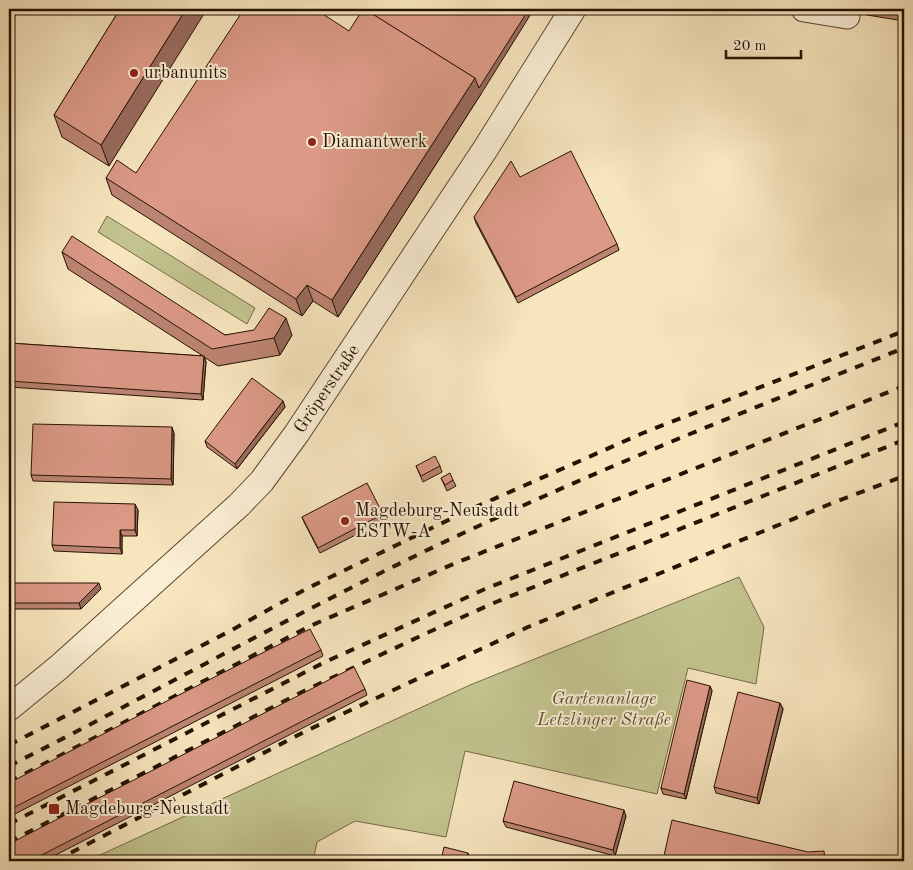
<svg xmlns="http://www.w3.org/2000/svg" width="913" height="870" font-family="'Old Standard TT',serif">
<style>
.green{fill:#c2c38e;stroke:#746a47}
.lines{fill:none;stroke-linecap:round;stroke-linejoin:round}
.minor-casing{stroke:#5a4730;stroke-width:27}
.minor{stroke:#faeed5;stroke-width:25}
.rail{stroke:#251200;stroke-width:4;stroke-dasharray:9 9;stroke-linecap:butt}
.wall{fill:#bc8473;stroke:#251200}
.shaded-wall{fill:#996b5e;stroke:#251200}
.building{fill:#db9986;stroke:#251200}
.poi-dot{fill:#8f2418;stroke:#faeed5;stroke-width:2}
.labels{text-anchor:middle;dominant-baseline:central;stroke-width:4;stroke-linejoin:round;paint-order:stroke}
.poi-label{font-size:18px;fill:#251200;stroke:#faeed5;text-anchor:start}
.street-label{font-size:18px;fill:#251200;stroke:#faeed5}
.park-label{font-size:18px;font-style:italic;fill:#5c5032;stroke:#faeed5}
</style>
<rect width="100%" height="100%" fill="#f7e5be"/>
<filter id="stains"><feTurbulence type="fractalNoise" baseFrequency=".004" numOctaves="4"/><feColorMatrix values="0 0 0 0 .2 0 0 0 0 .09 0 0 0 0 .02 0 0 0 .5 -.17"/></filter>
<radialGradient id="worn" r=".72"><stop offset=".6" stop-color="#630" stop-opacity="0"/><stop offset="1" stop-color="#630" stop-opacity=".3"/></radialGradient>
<!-- green -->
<g class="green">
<path d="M 107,216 L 255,308 L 247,324 L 98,232 Z"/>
<path d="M 739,577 L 764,627 L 756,684 L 688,668 L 657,794 L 465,751 L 446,837 L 355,821 L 317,842 L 313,861 L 87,861 L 470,685 Z"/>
</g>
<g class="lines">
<defs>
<g id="minor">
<path d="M 804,9 L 847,16"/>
<path d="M 9,708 L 58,668 L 239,505 L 262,481 L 297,433 L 486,148 L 573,9"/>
</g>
</defs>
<!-- minor casing -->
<use href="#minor" class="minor-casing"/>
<!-- minor -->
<use href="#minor" class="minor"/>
<!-- rail -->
<g class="rail">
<path d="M 9,745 L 230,631 L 306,589 L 469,510 L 643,433 L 904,331"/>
<path d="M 9,766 C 172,684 330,593 496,518 C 630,456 767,403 904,348"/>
<path d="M 9,782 L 310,626 L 458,562 L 904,386"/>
<path d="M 9,824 L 323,663 L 485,589 L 904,422"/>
<path d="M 9,842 L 302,692 L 429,632 L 496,602 L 574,571 L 904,440"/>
<path d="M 55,861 L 306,731 L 528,627 L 835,502 L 904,476"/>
</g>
</g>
<!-- wall -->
<g class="wall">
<path d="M 9,9 L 14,37 L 9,37 Z"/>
<path d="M 120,9 L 109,166 L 62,137 L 54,115 Z"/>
<path d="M 865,9 L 904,9 L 904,21 L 867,15 Z"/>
<path d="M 349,31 L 481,94 L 338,317 L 313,301 L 302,316 L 112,195 L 106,178 L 136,173 Z"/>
<path d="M 520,177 L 617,244 L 619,250 L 518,303 L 476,223 L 474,217 Z"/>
<path d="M 62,252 L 225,335 L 292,335 L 280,355 L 218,366 L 204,357 L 206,362 L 203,400 L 9,387 L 9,343 L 203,356 L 68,269 Z"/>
<path d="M 283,401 L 285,407 L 237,469 L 207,447 L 205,441 Z"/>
<path d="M 174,433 L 173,485 L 33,481 L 31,475 Z"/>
<path d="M 416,466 L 440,466 L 442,472 L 423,482 Z"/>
<path d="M 441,478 L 453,480 L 456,486 L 447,491 Z"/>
<path d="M 138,510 L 137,536 L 122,536 L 122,554 L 54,551 L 52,545 Z"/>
<path d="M 383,514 L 385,520 L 320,553 L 304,522 L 302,517 Z"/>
<path d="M 9,583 L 101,589 L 81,609 L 9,609 Z"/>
<path d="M 321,650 L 323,656 L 9,817 L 9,783 Z"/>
<path d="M 710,686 L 712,691 L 686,799 L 663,794 L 661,788 Z"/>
<path d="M 365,689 L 367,695 L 44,861 L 9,861 Z"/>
<path d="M 780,703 L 783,709 L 759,804 L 716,793 L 714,787 Z"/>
<path d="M 626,816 L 615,856 L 506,827 L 503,821 Z"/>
</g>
<!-- shaded-wall -->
<g class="shaded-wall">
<path d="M 13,9 L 15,9 L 14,37 L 12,32 Z"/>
<path d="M 186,9 L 207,9 L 109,166 L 101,145 Z"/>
<path d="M 529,9 L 534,9 L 481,94 L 338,317 L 332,300 L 475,78 Z"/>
<path d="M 307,285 L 313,301 L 302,316 L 296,299 Z"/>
<path d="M 286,318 L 292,335 L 280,355 L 274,338 Z"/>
<path d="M 204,356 L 206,362 L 203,400 L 201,394 Z"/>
<path d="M 283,401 L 285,407 L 237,469 L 235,464 Z"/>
<path d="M 172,427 L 174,433 L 173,485 L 171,479 Z"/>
<path d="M 135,504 L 138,510 L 137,536 L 135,530 Z"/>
<path d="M 120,530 L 122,536 L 122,554 L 120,548 Z"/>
<path d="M 99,583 L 101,589 L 81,609 L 79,603 Z"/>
<path d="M 710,686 L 712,691 L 686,799 L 684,794 Z"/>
<path d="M 780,703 L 783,709 L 759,804 L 757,798 Z"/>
<path d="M 624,810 L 626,816 L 615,856 L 613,850 Z"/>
<path d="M 468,853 L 470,859 L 469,861 L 466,861 Z"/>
</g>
<!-- building -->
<g class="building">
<path d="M 9,9 L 13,9 L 12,32 L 9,31 Z"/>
<path d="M 120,9 L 186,9 L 101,145 L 54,115 Z"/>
<path d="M 244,9 L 315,9 L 349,31 L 363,9 L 365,9 L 475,78 L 332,300 L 307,285 L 296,299 L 106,178 L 117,160 L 136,173 Z"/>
<path d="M 374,9 L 529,9 L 479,88 L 475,78 L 371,13 Z"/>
<path d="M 865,9 L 904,9 L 904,15 Z"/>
<path d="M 571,151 L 617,244 L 516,297 L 474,217 L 511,161 L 520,177 Z"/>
<path d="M 72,236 L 225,335 L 254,330 L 269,308 L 286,318 L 274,338 L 212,349 L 62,252 Z"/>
<path d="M 9,343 L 204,356 L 201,394 L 9,381 Z"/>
<path d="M 252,378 L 283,401 L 235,464 L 205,441 Z"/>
<path d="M 33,424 L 172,427 L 171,479 L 31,475 Z"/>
<path d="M 435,456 L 440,466 L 421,476 L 416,466 Z"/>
<path d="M 450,473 L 453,480 L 445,485 L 441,478 Z"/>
<path d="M 367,483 L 383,514 L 318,548 L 302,517 Z"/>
<path d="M 54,502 L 135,504 L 135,530 L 120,530 L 120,548 L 52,545 Z"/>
<path d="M 9,583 L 99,583 L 79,603 L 9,603 Z"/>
<path d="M 310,629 L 321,650 L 9,810 L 9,783 L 159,705 Z"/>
<path d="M 354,667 L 365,689 L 30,861 L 9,861 L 9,844 Z"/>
<path d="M 687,680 L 710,686 L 684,794 L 661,788 Z"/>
<path d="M 738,692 L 780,703 L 757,798 L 714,787 Z"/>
<path d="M 514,781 L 624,810 L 613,850 L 503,821 Z"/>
<path d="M 672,820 L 808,852 L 824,851 L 825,861 L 670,861 L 663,860 Z"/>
<path d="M 444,847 L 468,853 L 466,861 L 441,861 Z"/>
<path d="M 554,857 L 571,861 L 553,861 Z"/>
</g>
<!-- markers -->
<g class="poi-dot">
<circle cx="134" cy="73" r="5"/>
<circle cx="312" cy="142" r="5"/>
<circle cx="345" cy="521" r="5"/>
<rect x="48" y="803" width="12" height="12" rx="2.5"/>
</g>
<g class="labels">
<!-- poi labels -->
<g class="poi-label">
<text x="144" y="73">urbanunits</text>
<text x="322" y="142">Diamantwerk</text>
<text x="355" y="511">Magdeburg-Neustadt<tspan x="355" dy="21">ESTW-A</tspan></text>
<text x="65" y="809">Magdeburg-Neustadt</text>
</g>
<!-- street labels -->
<g class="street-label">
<text transform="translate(327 389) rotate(-56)">Gröperstraße</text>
</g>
<!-- park labels -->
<g class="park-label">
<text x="604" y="699">Gartenanlage<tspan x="604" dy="21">Letzlinger Straße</tspan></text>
</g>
</g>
<!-- margin -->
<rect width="913" height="870" fill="none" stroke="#f7e5be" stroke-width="30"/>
<rect x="10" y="10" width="893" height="850" fill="none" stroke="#251200" stroke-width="2.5"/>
<rect x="15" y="15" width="883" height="840" fill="none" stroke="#251200"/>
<!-- scale -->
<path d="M726 50v8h75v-8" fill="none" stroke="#251200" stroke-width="2.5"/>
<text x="733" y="50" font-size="15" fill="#251200" stroke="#faeed5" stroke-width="4" paint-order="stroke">20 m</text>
<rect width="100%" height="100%" filter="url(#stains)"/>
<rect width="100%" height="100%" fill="url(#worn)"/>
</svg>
